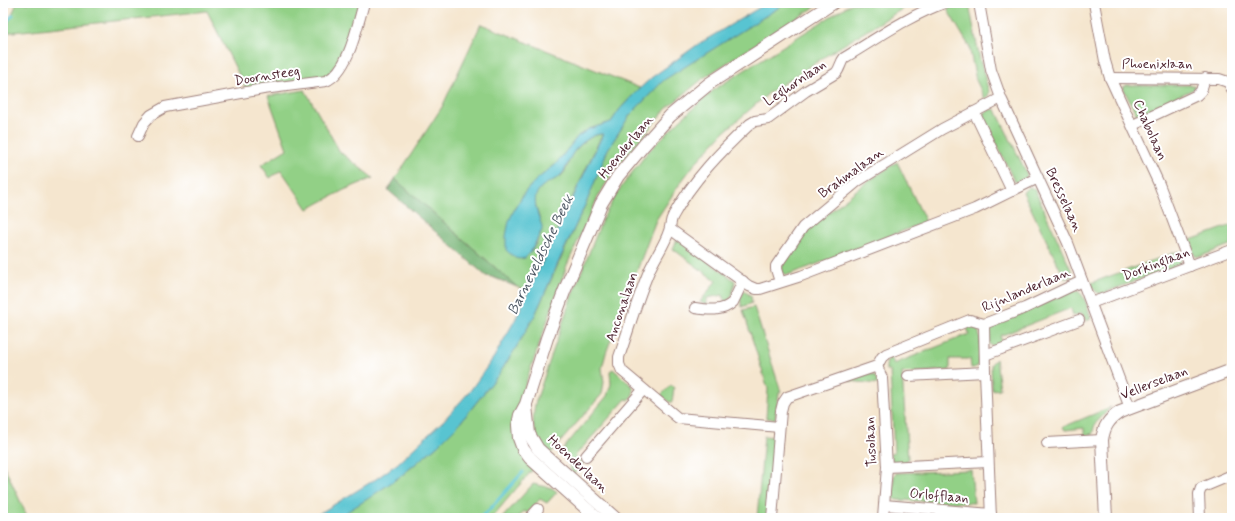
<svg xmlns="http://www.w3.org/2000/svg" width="1235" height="521" font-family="Mynerve,sans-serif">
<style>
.green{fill:#92d086;stroke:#6e7858}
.forest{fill:#75b273;stroke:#60684f}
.water{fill:#58c4d1;stroke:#51727e}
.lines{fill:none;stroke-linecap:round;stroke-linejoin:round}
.stream{stroke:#58c4d1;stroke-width:3}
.minor-casing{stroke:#a0827d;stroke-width:12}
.tertiary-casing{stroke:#a0827d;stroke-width:14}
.minor{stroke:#fff;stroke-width:10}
.tertiary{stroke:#fff;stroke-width:12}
.labels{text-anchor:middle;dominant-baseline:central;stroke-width:4;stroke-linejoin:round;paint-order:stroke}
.street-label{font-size:14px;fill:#4a1f2b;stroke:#fff}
.water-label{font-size:15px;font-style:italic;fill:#4f5965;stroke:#fff}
</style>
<rect width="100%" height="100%" fill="#fff"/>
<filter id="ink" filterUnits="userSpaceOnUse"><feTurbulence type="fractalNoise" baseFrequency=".025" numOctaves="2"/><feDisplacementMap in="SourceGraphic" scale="8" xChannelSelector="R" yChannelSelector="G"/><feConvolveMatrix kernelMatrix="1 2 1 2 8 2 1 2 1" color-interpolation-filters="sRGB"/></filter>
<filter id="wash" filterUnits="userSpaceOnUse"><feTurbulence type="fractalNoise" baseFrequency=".012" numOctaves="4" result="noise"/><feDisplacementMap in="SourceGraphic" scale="16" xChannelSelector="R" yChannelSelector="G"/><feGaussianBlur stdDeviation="0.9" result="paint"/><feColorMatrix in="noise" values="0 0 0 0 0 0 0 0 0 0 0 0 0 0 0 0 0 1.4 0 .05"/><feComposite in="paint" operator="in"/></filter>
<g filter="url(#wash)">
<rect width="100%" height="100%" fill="#f5e6cf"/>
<!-- green -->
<g class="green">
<path d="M 17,3 L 360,3 L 340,60 L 328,75 L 318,79 L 246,89 L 207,11 L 4,33 Z"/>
<path d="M 786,3 L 821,3 L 705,77 L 667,108 L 614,170 L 598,197 L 567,265 L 526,382 L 514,426 L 534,468 L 493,516 L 489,518 L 337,518 L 402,475 L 438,445 L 459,424 L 499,374 L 517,346 L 535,315 L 587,201 L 608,149 L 630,115 L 663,80 Z"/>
<path d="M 852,3 L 912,3 L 835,50 L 769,93 L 724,132 L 697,161 L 681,182 L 656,220 L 606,353 L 602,368 L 604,382 L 602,394 L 549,455 C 534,433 531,431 535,404 L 571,298 L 603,218 L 619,190 L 647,153 L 679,121 L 716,88 Z"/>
<path d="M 963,4 L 968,5 L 970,9 L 980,60 L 989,92 L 988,96 L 985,99 L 976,80 L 969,46 L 947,9 Z"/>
<path d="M 481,24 L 640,88 L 620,109 L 611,122 L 589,129 L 578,136 L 555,165 L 536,180 L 525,192 L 515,208 L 530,253 C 534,246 542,236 541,228 C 541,217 531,203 537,192 C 542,183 554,181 562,175 C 568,169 568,160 573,153 C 579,145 593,133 603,134 L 599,141 L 528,292 L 517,287 L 395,179 L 442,107 Z"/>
<path d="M 1125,85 L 1193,85 L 1195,86 L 1194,89 L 1137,115 L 1123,88 Z"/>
<path d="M 305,90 L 340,152 L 373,178 L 344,190 L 308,209 L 281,170 L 270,178 L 261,165 L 287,149 L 268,96 Z"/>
<path d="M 992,109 L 996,110 L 1027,174 L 1026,178 L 1017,182 L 1014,181 L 984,116 L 984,113 Z"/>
<path d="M 897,162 L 926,222 L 796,272 L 787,275 L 782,272 L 783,263 L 805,232 L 864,184 Z"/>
<path d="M 1029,188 L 1034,189 L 1036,192 L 1073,274 L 1072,276 L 1065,279 L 1023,192 Z"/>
<path d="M 1232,225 L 1232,244 L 1199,257 L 1195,256 L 1188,241 Z"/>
<path d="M 677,239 L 734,280 L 735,282 L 731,298 L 725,302 L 723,295 L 707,298 L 707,305 L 700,302 L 716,281 L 673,249 Z"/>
<path d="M 1179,251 C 1181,257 1182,260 1178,265 L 1101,294 C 1095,292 1093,289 1091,283 Z"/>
<path d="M 1074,290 C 1085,291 1088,310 1091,319 L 1086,321 L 1082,313 L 1073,316 L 1071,308 L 1000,336 L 1003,343 L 995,346 L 990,345 C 987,340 988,331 992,326 Z"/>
<path d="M 744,291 L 751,296 L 752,303 L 742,307 L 740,299 Z"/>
<path d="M 754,307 L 781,392 L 779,393 L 775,419 L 766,418 L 768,389 L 743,310 Z"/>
<path d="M 971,326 L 975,326 C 983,332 980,356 978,366 L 973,368 L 971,368 L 970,359 L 950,359 L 950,370 L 902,373 L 908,459 L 906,462 L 894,462 L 891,459 L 890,454 L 894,453 L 890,370 L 886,370 C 886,365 886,360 891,357 L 894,364 L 969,334 L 967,327 Z"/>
<path d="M 996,359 L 1000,389 L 992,390 L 991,364 Z"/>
<path d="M 613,369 L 632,386 C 635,392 633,395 629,400 L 626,399 L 575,456 L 584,463 L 573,475 L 563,449 L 607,396 L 611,384 L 610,371 Z"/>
<path d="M 869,373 L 875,376 L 878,384 L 849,381 Z"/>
<path d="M 671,385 L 674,388 L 672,402 L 669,402 L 661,395 Z"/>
<path d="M 1111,407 L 1095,424 L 1092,435 L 1084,436 L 1084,428 L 1065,430 L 1063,427 Z"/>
<path d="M 764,436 L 775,437 L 768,518 L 757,518 Z"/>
<path d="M 3,464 L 28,518 L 3,518 Z"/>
<path d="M 971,470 L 974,503 L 897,500 L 893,497 L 894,476 L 896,473 Z"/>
<path d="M 533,484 L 552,488 L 557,492 L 547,503 L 540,499 L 527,513 L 524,511 L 518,518 L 502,518 Z"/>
</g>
<!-- forest -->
<path class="forest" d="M 395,179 L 517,287 L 492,277 L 486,276 L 388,190 Z"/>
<!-- water -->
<path class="water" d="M 767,3 L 786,3 L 664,80 L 630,115 L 608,149 L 587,201 L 559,261 L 535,315 L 517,346 L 499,374 L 459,424 L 438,445 L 402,475 L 369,498 L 337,518 L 312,518 L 376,479 L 397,464 L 444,420 L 470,391 L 494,357 L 515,320 L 603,134 C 593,133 578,145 573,153 C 568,160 567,169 561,175 C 554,182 541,183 537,193 C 532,202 539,217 542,226 L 542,230 L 530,253 L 525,258 L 520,259 L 515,258 L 506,250 L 506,236 L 509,221 L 515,208 L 525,192 L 536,180 L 555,165 L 578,136 L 589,129 L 611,122 L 620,109 L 635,93 L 651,78 L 697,45 Z"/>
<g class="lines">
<!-- stream -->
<g class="stream">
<path d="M 3,21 L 7,21 L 13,15"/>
<path d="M 479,518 L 489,510 L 523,472"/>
</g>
</g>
</g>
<g filter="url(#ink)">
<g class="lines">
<defs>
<g id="minor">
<path d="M 979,3 L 991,70 L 1001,98 L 1068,243 L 1130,408"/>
<path d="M 1094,3 L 1105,61 L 1110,78 L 1159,184 L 1190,266"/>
<path d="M 1110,78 L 1219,79 L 1228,82 L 1232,89"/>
<path d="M 974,112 L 1012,191"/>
<path d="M 1133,125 L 1197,95 L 1201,91 L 1205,78"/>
<path d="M 138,136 L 144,123 L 151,115 L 165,107 L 263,89 L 326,81 C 349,71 357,26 364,3"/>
<path d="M 670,229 L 749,286 L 756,289 L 760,289 L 801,276 L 975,209 L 1038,178"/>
<path d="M 780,282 L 776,269 L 776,266 L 803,227 L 858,181 L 942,129 L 1001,98"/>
<path d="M 1091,303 L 1232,250"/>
<path d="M 695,308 C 708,310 723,312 733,302 L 743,281"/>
<path d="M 984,324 L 985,372 L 991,518"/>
<path d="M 985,355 L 1079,320"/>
<path d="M 877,366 L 882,378 L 887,467 L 883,518"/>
<path d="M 908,376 L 985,372"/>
<path d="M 779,427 L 678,418 L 622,371 L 619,364 L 619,357 C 629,329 638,296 650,269 C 656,256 665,244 669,231 C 671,226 670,221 673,216 C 692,181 721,151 750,124 L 755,121 L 768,119 L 806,91 L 836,73 C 840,69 840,63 844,58 C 876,39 908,16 944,3"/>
<path d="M 1047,443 L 1102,440"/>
<path d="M 586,456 L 643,390"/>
<path d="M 887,467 L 988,462"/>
<path d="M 884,505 L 991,514"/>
<path d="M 530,518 L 538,509"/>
<path d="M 772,518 L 781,411 L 783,403 L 787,397 L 877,366 L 882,357 L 886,354 L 970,320 L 984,324 L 1025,308 L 1082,281"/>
<path d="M 1200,518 L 1199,494 L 1201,488 L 1232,475"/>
</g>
<g id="tertiary">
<path d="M 526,406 L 529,434 L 538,449 L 615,518"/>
<path d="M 597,518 L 530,458 L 523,449 L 519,438 L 518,425 L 520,415 L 526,404 L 547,338 L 564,292 L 601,204 L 618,176 L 644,145 L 670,116 L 710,83 L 833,3"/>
<path d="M 1106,518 L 1102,440 C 1104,426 1109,419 1120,412 L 1232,370"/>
</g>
</defs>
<!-- minor casing -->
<use href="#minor" class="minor-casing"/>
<!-- tertiary casing -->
<use href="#tertiary" class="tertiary-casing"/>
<!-- minor -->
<use href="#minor" class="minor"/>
<!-- tertiary -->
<use href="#tertiary" class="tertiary"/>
</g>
</g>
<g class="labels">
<!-- street labels -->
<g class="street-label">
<text x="1157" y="64">Phoenixlaan</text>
<text transform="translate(267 76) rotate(-9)">Doornsteeg</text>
<text transform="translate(795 83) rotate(-34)">Leghornlaan</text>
<text transform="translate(1150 130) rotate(66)">Chabolaan</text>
<text transform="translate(626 147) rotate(-51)">Hoenderlaan</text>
<text transform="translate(851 173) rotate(-36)">Brahmalaan</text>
<text transform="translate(1064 200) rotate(65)">Bresselaan</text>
<text transform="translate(1156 264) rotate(-21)">Dorkinglaan</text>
<text transform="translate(1026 290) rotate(-23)">Rijnlanderlaan</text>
<text transform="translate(622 307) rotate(-71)">Anconalaan</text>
<text transform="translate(1154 383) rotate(-21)">Vellerselaan</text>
<text transform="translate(871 442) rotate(-93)">Tusolaan</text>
<text transform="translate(578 464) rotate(43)">Hoenderlaan</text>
<text transform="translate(939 496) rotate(5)">Orlofflaan</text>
</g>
<!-- water labels -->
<g class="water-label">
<text transform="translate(541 255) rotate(-64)">Barneveldsche Beek</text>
</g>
</g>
<!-- margin -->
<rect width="1235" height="521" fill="none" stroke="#fff" stroke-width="16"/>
</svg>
